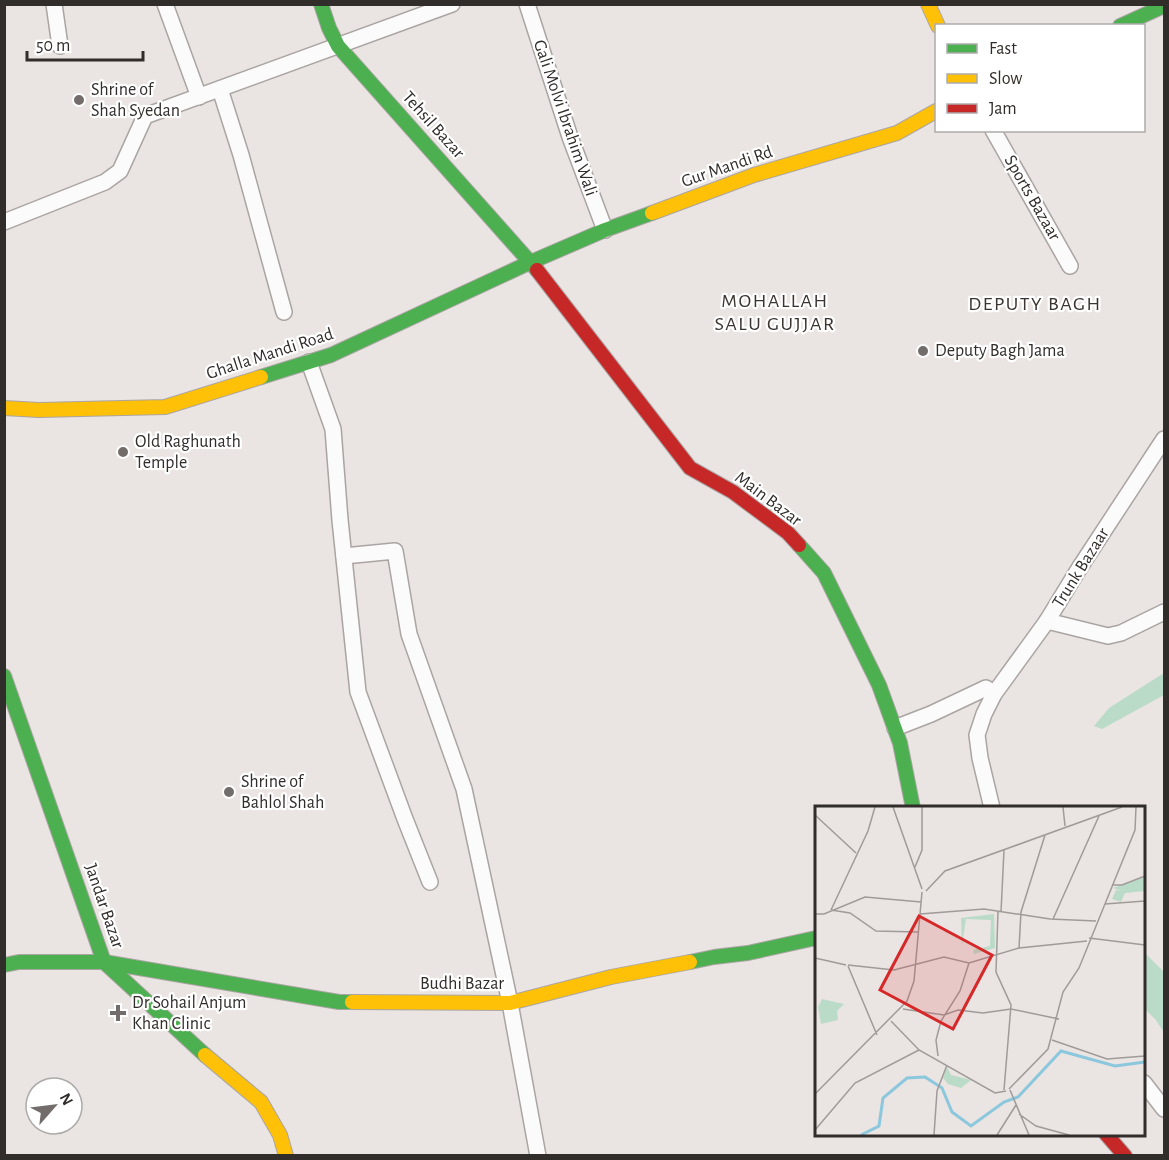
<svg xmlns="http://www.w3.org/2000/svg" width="1169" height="1160" font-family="'Alegreya Sans',sans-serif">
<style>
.green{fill:#badbc8}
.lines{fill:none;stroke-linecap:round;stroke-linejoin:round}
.street-casing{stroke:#aaa5a3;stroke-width:18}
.fast-casing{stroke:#aaa5a3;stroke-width:16}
.slow-casing{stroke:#aaa5a3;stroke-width:16}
.jam-casing{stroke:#aaa5a3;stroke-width:16}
.street{stroke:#fcfbfb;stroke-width:15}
.fast{stroke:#4caf50;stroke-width:14}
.slow{stroke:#ffc107;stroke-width:14}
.jam{stroke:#c62828;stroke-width:14}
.poi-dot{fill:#726d6b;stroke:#fff;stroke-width:2}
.labels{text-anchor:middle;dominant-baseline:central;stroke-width:4.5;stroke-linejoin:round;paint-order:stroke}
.poi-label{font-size:18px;fill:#312d2b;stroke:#fff;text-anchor:start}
.street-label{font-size:18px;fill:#312d2b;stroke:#fff}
.neighbourhood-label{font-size:20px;letter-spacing:1.5px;fill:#3b3430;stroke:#fff}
.inset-river{fill:none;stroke:#8bc7dd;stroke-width:3}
.inset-road{fill:none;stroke:#a09b99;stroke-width:1.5}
.view{fill:#d62828;fill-opacity:0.15;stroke:#d62828;stroke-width:3}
.inset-edge{fill:none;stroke:#312d2b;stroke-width:3}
</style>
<rect width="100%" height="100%" fill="#eae4e2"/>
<!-- green -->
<g class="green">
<path d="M 1164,673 L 1164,695 L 1102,729 L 1094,726 L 1109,708 Z"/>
<path d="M 1144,952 L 1164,972 L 1164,1032 L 1155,1019 L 1144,1008 Z"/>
</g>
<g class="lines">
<defs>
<g id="street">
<path d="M 54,4 L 60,46"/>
<path d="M 165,4 L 199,97"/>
<path d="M 527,4 L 570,137 L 605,230"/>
<path d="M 220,89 L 241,155 L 284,312"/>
<path d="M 993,130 L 1070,266"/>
<path d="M 4,222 L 105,182 L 120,171 L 145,116 L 452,4"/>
<path d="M 309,362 L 333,429 L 340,520 L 358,692 L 405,819 L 430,882"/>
<path d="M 344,556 L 395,551 L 409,634 L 464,789 L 510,1003 L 538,1156"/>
<path d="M 1047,621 L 1108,636 L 1121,633 L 1164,612"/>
<path d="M 895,728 L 931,714 L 986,688 L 994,694"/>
<path d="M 992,808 L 980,758 L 977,735 L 984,714 L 994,694 L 1047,621 L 1080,567 L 1164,439"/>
<path d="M 1144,1083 L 1164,1109"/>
</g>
<g id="fast">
<path d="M 321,4 L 329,28 L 338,46 L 537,270"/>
<path d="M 1120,26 L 1164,6"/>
<path d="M 261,377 L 331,355 L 531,262 L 605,230 L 652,213"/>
<path d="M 799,545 L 824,573 L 879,685 L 900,743 L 913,808"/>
<path d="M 4,676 L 104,962 L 205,1055"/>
<path d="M 690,962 L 714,957 L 748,953 L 816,938"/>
<path d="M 4,965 L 19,962 L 104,962 L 339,1002 L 352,1002"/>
</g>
<g id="slow">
<path d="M 928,4 L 938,26"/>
<path d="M 652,213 L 754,175 L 897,133 L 936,111"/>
<path d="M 4,408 L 39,410 L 165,407 L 261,377"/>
<path d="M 352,1002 L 510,1003 L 611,977 L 690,962"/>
<path d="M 205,1055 L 261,1102 L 280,1135 L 286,1156"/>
</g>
<g id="jam">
<path d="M 537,270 L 690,468 L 733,492 L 788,533 L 799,545"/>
<path d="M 1106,1134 L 1125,1156"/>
</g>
</defs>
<!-- street casing -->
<use href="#street" class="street-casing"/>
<!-- fast casing -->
<use href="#fast" class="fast-casing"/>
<!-- slow casing -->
<use href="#slow" class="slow-casing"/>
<!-- jam casing -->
<use href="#jam" class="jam-casing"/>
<!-- street -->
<use href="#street" class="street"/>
<!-- fast -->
<use href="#fast" class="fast"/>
<!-- slow -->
<use href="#slow" class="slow"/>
<!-- jam -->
<use href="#jam" class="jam"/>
</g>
<!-- markers -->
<g class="poi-dot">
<circle cx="79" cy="100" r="6"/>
<circle cx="923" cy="351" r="6"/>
<circle cx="123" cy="452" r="6"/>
<circle cx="229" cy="792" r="6"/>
<path d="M115 1004h6v6h6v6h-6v6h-6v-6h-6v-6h6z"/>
</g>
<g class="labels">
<!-- poi labels -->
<g class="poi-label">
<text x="91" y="90">Shrine of<tspan x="91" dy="21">Shah Syedan</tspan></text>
<text x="935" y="351">Deputy Bagh Jama</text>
<text x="135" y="442">Old Raghunath<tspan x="135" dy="21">Temple</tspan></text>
<text x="241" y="782">Shrine of<tspan x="241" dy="21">Bahlol Shah</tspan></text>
<text x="132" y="1003">Dr Sohail Anjum<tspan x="132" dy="21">Khan Clinic</tspan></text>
</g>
<!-- street labels -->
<g class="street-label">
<text transform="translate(565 118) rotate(71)">Gali Molvi Ibrahim Wali</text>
<text transform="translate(433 125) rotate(48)">Tehsil Bazar</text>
<text transform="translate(727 167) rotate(-19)">Gur Mandi Rd</text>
<text transform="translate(1032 198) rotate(60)">Sports Bazaar</text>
<text transform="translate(270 354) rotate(-18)">Ghalla Mandi Road</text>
<text transform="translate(768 499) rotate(37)">Main Bazar</text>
<text transform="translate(1081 568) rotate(-58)">Trunk Bazaar</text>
<text transform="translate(104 906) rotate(71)">Jandar Bazar</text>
<text x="462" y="984">Budhi Bazar</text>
</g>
<!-- neighbourhood labels -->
<g class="neighbourhood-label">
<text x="775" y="301">MOHALLAH<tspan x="775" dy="23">SALU GUJJAR</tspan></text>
<text x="1035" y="304">DEPUTY BAGH</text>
</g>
</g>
<!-- overview -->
<g transform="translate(815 806)">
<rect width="330" height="330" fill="#eae4e2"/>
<path d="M 330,71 L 330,85 L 310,87 L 306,96 L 297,93 L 301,84 L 307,85 L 298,82 ZM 179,108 L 180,142 L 159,148 L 158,144 L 175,140 L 176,114 L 151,113 L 147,139 L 146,112 ZM 7,193 L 29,198 L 22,205 L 23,214 L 6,218 L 3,201 ZM 132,261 L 136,269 L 156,274 L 146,282 L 133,278 L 128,272 Z" fill="#badbc8"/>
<path class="inset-river" d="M 46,329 L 64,320 L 68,292 L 92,272 L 110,271 L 127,282 L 137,306 L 156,320 L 189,296 L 203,291 L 246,245 L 300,260 L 330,256"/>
<path class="inset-road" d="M 78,1 L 107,83M 248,1 L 250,20M 0,9 L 41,47M 100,61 L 107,44 L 107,1M 297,79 L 307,79 L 330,70M 111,85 L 130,65 L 307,1M 290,98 L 330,95M 16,104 L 53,25 L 60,1M 16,104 L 35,107 L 61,125 L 103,126M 183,105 L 181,166 L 196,199 L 189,284M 186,106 L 189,44M 0,108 L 9,108 L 50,91 L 106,96M 105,108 L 169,103 L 235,113 L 281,115M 238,113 L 284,10M 274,132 L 330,139M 204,142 L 206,106 L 230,29M 0,152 L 31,159M 33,159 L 79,164 L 129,151 L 154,157 L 204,142 L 272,135M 33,160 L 62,229M 88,203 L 129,209 L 143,204 L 168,207 L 196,203 L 244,213M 76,215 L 104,244 L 180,287 L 191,285M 237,234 L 292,253 L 330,250M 123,250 L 121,234 L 126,215 L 145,185 L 154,157M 194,283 L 233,243 L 248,186 L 264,162 L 320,24 L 321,1M 195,284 L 214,329M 0,288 L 92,195 L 99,175 L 107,86M 204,308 L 221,320 L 254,329M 0,324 L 40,277 L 104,244M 119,329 L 122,285 L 132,259M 182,329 L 201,299"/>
<path class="view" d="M 104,110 L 177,149 L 138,223 L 65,184 Z"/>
<rect width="330" height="330" class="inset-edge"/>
</g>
<!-- border -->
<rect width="1169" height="1160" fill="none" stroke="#312d2b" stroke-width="12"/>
<!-- legend -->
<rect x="935" y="24" width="210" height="108" fill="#ffffff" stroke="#adabaa" stroke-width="1.5"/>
<rect x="947" y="44" width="30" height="9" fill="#4caf50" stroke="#adabaa" stroke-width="1.5"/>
<text x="989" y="54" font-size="18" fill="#312d2b">Fast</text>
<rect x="947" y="74" width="30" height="9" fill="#ffc107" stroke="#adabaa" stroke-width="1.5"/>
<text x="989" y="84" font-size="18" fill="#312d2b">Slow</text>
<rect x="947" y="104" width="30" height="9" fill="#c62828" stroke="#adabaa" stroke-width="1.5"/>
<text x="989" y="114" font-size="18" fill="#312d2b">Jam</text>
<!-- north arrow -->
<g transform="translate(54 1106) rotate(62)"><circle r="28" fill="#ffffff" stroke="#adabaa" stroke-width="1.5"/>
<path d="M0-4.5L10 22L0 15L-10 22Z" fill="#726d6b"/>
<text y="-9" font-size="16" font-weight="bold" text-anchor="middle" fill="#312d2b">N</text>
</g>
<!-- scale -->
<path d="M27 51v9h116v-9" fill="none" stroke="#312d2b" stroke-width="3"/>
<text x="36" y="51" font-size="18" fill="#312d2b" stroke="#ffffff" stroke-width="4.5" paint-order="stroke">50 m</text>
</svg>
